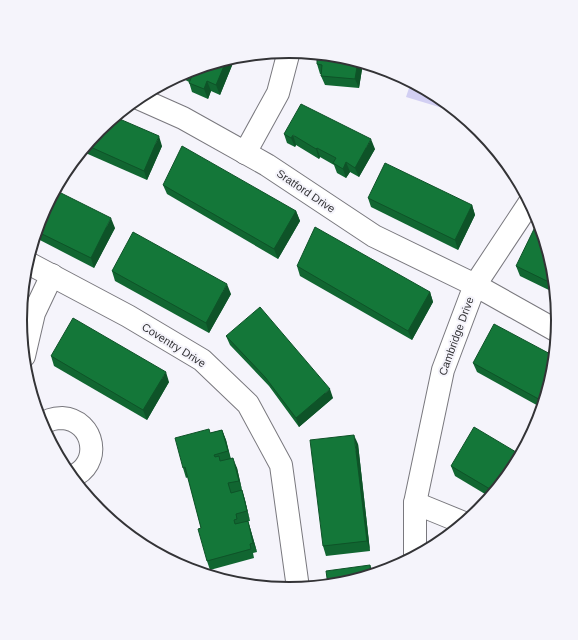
<svg xmlns="http://www.w3.org/2000/svg" width="578" height="640" font-family="Helvetica,sans-serif">
<style>
.green{fill:#d2cff3}
.lines{fill:none;stroke-linecap:round;stroke-linejoin:round}
.minor-casing{stroke:#79787e;stroke-width:24}
.minor{stroke:#fff;stroke-width:22}
.wall{fill:#116631}
.shaded-wall{fill:#0e5328}
.building{fill:#147739;stroke:#0e5328}
.labels{text-anchor:middle;dominant-baseline:central;stroke-width:4;stroke-linejoin:round;paint-order:stroke}
.street-label{font-size:11px;fill:#333336;stroke:#f5f4fb}
.rim{fill:none;stroke:#333336;stroke-width:2}
</style>
<rect width="100%" height="100%" fill="#f5f4fb"/>
<!-- green -->
<path class="green" d="M 411,82 L 439,96 L 459,113 L 406,97 Z"/>
<g class="lines">
<defs>
<g id="minor">
<path d="M 138,98 L 183,118 L 267,165 L 374,236 L 475,285 L 557,331"/>
<path d="M 245,153 L 278,93 L 289,51"/>
<path d="M 27,263 L 32,265 L 128,316 L 202,360 L 248,404 L 281,465 L 298,588"/>
<path d="M 24,356 L 34,313 L 52,275"/>
<path d="M 42,425 C 47,420 54,418 62,418 C 95,420 103,465 71,477"/>
<path d="M 415,503 L 464,523"/>
<path d="M 415,556 L 415,503 L 443,370 L 475,285 L 530,202"/>
</g>
</defs>
<!-- minor casing -->
<use href="#minor" class="minor-casing"/>
<!-- minor -->
<use href="#minor" class="minor"/>
</g>
<!-- wall -->
<g class="wall">
<path d="M 342,56 L 363,63 L 359,88 L 325,85 L 321,76 L 321,74 L 320,74 L 317,64 Z"/>
<path d="M 233,63 L 220,95 L 211,91 L 208,99 L 192,92 L 189,82 L 178,76 L 186,71 Z"/>
<path d="M 99,130 L 162,146 L 147,180 L 81,151 Z"/>
<path d="M 284,134 L 375,149 L 359,177 L 350,172 L 346,178 L 337,173 L 334,165 L 320,157 L 319,159 L 296,145 L 295,147 L 287,143 Z"/>
<path d="M 163,185 L 296,211 L 300,221 L 278,259 L 167,194 Z"/>
<path d="M 368,198 L 472,205 L 475,215 L 458,250 L 371,207 Z"/>
<path d="M 41,217 L 115,228 L 94,268 L 34,237 Z"/>
<path d="M 297,266 L 430,292 L 433,302 L 412,340 L 300,276 Z"/>
<path d="M 516,266 L 553,268 L 555,293 L 520,276 Z"/>
<path d="M 112,271 L 231,294 L 209,333 L 115,281 Z"/>
<path d="M 226,336 L 333,398 L 299,427 L 269,386 L 230,345 Z"/>
<path d="M 51,356 L 169,382 L 147,420 L 54,366 Z"/>
<path d="M 473,363 L 553,373 L 542,408 L 477,372 Z"/>
<path d="M 222,430 L 226,440 L 231,459 L 237,468 L 242,490 L 245,500 L 250,521 L 248,521 L 251,531 L 257,552 L 253,553 L 254,558 L 210,570 L 207,561 L 201,528 L 188,477 L 186,478 L 183,468 L 210,433 Z"/>
<path d="M 358,444 L 370,551 L 326,556 L 323,546 Z"/>
<path d="M 451,466 L 513,470 L 490,497 L 455,476 Z"/>
</g>
<!-- shaded-wall -->
<g class="shaded-wall">
<path d="M 231,58 L 233,63 L 220,95 L 216,85 L 227,59 Z"/>
<path d="M 358,61 L 363,63 L 359,88 L 355,79 Z"/>
<path d="M 207,81 L 211,91 L 208,99 L 204,89 Z"/>
<path d="M 293,135 L 296,145 L 295,147 L 291,138 Z"/>
<path d="M 159,136 L 162,146 L 147,180 L 144,171 Z"/>
<path d="M 371,139 L 375,149 L 359,177 L 355,168 Z"/>
<path d="M 317,148 L 320,157 L 319,159 L 316,149 Z"/>
<path d="M 346,162 L 350,172 L 346,178 L 343,169 Z"/>
<path d="M 472,205 L 475,215 L 458,250 L 455,240 Z"/>
<path d="M 296,211 L 300,221 L 278,259 L 274,249 Z"/>
<path d="M 111,218 L 115,228 L 94,268 L 91,258 Z"/>
<path d="M 227,284 L 231,294 L 209,333 L 206,323 Z"/>
<path d="M 430,292 L 433,302 L 412,340 L 408,331 Z"/>
<path d="M 166,372 L 169,382 L 147,420 L 143,410 Z"/>
<path d="M 330,389 L 333,398 L 299,427 L 296,418 Z"/>
<path d="M 222,430 L 226,440 L 231,461 L 228,451 Z"/>
<path d="M 354,435 L 358,444 L 370,551 L 367,541 Z"/>
<path d="M 233,458 L 237,468 L 242,490 L 239,481 Z"/>
<path d="M 242,490 L 245,500 L 250,521 L 247,511 Z"/>
<path d="M 248,521 L 251,531 L 257,552 L 253,543 Z"/>
<path d="M 370,565 L 374,574 L 371,575 Z"/>
</g>
<!-- building -->
<g class="building">
<path d="M 317,54 L 342,56 L 358,61 L 355,79 L 321,76 L 322,65 L 317,64 Z"/>
<path d="M 227,59 L 216,85 L 207,81 L 204,89 L 189,83 L 192,76 L 185,72 Z"/>
<path d="M 301,104 L 371,139 L 355,168 L 346,162 L 343,169 L 333,163 L 336,158 L 317,148 L 316,149 L 293,135 L 291,138 L 284,134 Z"/>
<path d="M 115,117 L 159,136 L 144,171 L 86,145 L 99,130 Z"/>
<path d="M 182,146 L 296,211 L 274,249 L 163,185 Z"/>
<path d="M 385,163 L 472,205 L 455,240 L 368,198 Z"/>
<path d="M 55,190 L 111,218 L 91,258 L 36,231 L 41,217 Z"/>
<path d="M 315,227 L 430,292 L 408,331 L 297,266 Z"/>
<path d="M 535,227 L 541,230 L 553,268 L 555,285 L 516,266 Z"/>
<path d="M 133,232 L 227,284 L 206,323 L 112,271 Z"/>
<path d="M 260,307 L 330,389 L 296,418 L 265,377 L 226,336 Z"/>
<path d="M 73,318 L 166,372 L 143,410 L 51,356 Z"/>
<path d="M 494,324 L 554,356 L 553,373 L 544,402 L 473,363 Z"/>
<path d="M 474,427 L 521,455 L 513,470 L 495,492 L 451,466 Z"/>
<path d="M 209,429 L 210,433 L 222,430 L 228,451 L 214,455 L 215,457 L 219,456 L 220,461 L 233,458 L 239,481 L 228,483 L 231,493 L 242,490 L 247,511 L 236,514 L 237,519 L 234,520 L 235,524 L 248,521 L 253,543 L 250,544 L 251,549 L 207,561 L 198,529 L 201,528 L 185,467 L 183,468 L 175,438 Z"/>
<path d="M 354,435 L 367,541 L 323,546 L 310,440 Z"/>
<path d="M 370,565 L 371,575 L 341,584 L 328,585 L 326,571 Z"/>
<path d="M 245,581 L 245,585 L 234,583 Z"/>
</g>
<g class="labels">
<!-- street labels -->
<g class="street-label">
<text transform="translate(306 191) rotate(34)">Sratford Drive</text>
<text transform="translate(456 336) rotate(-70)">Cambridge Drive</text>
<text transform="translate(174 345) rotate(32)">Coventry Drive</text>
</g>
</g>
<!-- crop -->
<path d="M0 0H578V640H0ZM27 320a262 262 0 1 1 524 0a262 262 0 1 1-524 0Z" fill="#f5f4fb" fill-rule="evenodd"/>
<path class="rim" d="M27 320a262 262 0 1 1 524 0a262 262 0 1 1-524 0Z"/>
</svg>
